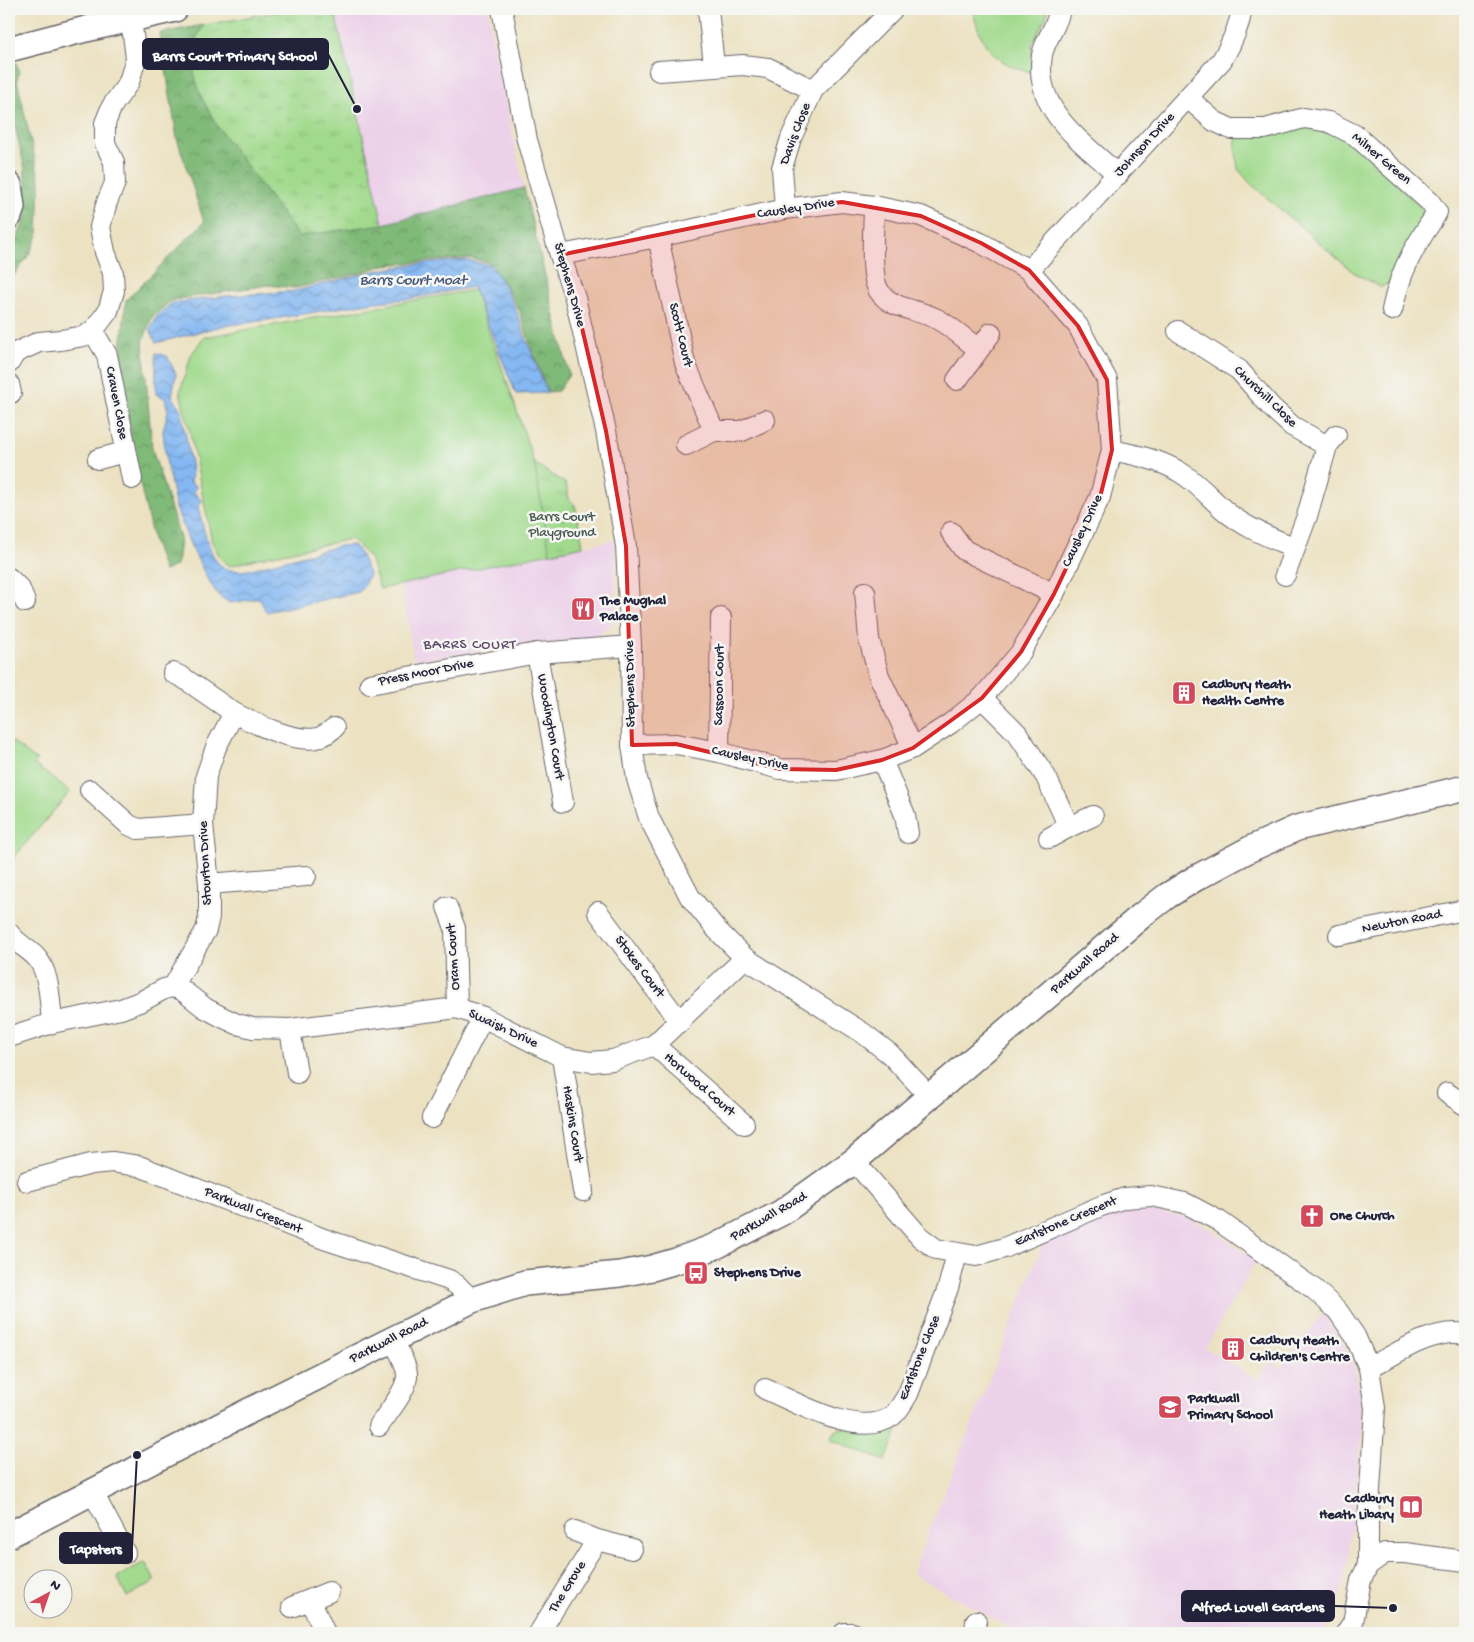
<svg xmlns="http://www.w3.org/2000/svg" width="1474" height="1642" font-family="'Gochi Hand',sans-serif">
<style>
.built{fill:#ecd1e9}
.grass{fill:#a1da8d;stroke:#627e64}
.forest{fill:url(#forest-crowns);stroke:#516e5a}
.park{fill:url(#park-tufts);stroke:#627e64}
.water{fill:url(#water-waves);stroke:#546d96}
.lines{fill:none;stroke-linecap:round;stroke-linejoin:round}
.minor-casing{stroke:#69656a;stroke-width:22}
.tertiary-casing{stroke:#69656a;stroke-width:28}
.minor{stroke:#fff;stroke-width:20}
.tertiary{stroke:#fff;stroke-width:25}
.marked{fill:#d62828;fill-opacity:0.2;stroke:#d62828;stroke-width:4;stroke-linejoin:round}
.labels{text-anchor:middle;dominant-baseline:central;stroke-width:5;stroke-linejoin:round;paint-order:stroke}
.street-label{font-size:14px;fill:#22223b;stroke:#f6f6f2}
.park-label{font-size:14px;fill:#485954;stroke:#f6f6f2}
.poi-label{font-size:14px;font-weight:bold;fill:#22223b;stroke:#f6f6f2;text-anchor:start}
.water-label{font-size:15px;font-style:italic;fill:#45567b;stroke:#f6f6f2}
.neighbourhood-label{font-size:15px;letter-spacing:1px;fill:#5f486b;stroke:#f6f6f2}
.leader{fill:none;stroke:#22223b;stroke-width:2}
.callout-dot{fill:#22223b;stroke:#f6f6f2;stroke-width:2}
.callout{fill:#22223b;stroke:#22223b;stroke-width:2}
.callout-label{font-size:15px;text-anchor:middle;font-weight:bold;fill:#fff}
</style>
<defs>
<pattern id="forest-crowns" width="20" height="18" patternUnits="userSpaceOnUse" patternTransform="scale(1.25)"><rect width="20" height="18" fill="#80ba78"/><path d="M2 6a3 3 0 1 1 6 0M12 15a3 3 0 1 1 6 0" fill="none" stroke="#689764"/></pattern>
<pattern id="park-tufts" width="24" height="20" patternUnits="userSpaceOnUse" patternTransform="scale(1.25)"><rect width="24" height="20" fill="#a1da8d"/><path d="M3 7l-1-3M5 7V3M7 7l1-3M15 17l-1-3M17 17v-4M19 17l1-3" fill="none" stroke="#8abb7b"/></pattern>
<pattern id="water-waves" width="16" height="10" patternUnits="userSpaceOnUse" patternTransform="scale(1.25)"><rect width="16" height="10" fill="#85b8f2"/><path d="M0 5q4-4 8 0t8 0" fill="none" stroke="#6c95c5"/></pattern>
</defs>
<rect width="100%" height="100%" fill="#f6f6f2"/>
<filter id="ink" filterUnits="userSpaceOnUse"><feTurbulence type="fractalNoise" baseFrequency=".02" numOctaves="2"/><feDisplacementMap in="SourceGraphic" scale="10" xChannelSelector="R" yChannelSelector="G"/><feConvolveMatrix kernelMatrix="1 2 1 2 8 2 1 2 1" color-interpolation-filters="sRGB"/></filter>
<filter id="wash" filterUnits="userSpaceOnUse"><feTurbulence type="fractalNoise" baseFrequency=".0096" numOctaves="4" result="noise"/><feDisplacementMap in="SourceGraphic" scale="20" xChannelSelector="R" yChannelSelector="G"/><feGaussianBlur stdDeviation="1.12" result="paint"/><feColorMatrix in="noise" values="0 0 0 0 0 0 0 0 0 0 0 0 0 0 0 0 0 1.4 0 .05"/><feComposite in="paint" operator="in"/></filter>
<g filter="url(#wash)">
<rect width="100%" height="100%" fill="#ece2c2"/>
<!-- built -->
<g class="built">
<path d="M 292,9 L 488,9 L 492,37 L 524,188 L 383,224 L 299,236 L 204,25 Z"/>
<path d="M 615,540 L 615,622 L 595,638 L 496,648 L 414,661 L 401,584 Z"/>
<path d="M 1131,1210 L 1155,1211 L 1187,1217 L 1212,1230 L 1256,1261 L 1205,1348 L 1258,1380 L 1270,1361 L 1281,1368 L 1323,1313 L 1348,1351 L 1357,1376 L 1363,1424 L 1348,1560 L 1338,1606 L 1323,1633 L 1020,1633 L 912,1574 L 1043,1244 L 1105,1217 Z"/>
</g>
<!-- grass -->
<g class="grass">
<path d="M 971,9 L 1048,9 L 1047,15 L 1032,45 L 1033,72 C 1014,70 995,60 984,42 C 978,32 976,19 971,9 Z"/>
<path d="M 1304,127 L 1336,133 L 1357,147 L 1424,210 L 1423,220 L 1394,279 L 1388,284 L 1380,287 L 1353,272 L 1251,184 L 1238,169 L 1235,145 L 1237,138 Z"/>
<path d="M 474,290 L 513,399 L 534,463 L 566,484 L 569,499 L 575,505 L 583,546 L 380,589 L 370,558 L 351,539 L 259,558 L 230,566 L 221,559 L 212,542 L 190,432 L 180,392 L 191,355 L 204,337 Z"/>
<path d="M 9,739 L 37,761 L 34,764 L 70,792 L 9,863 Z"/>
<path d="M 903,1419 L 885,1461 L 830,1439 L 834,1432 L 841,1428 Z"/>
<path d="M 145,1562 L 155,1581 L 127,1597 L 117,1577 Z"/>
</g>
<!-- forest -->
<g class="forest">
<path d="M 204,25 L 196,39 L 199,92 L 217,126 L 299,236 L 383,224 L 524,188 L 569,375 L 558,391 L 548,392 L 532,350 L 519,310 L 504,283 L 488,262 L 469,258 L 384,265 L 360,273 L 304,286 L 295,288 L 268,285 L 172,300 L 152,317 L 143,342 L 152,449 L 180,538 L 177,565 L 164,571 L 153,540 L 136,466 L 124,391 L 121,350 L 126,300 L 204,222 L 177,138 L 160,33 Z"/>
<path d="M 16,62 L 19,71 L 17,80 L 40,182 L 38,235 L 29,255 L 9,282 L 9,257 L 25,219 L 25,169 L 9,101 L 9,72 Z"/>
</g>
<!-- park -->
<g class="park">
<path d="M 292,9 L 334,9 L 383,224 L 299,236 L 217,126 L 199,92 L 191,59 L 196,39 L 204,25 Z"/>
<path d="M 534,463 L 566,484 L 569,499 L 575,505 L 583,546 L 550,553 Z"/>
</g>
<!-- water -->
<g class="water">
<path d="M 466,260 L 491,265 L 505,287 L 515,307 L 525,336 L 547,393 L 516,394 L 473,287 L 408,299 L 374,302 L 268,320 L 222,326 L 156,343 L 150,329 L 157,316 L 172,303 L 227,296 L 295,291 L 375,271 L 409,265 Z"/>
<path d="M 156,353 L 167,356 L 176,374 L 172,396 L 181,410 L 192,469 L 191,483 L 197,487 L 194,492 L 202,501 L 198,507 C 203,523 209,564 227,569 C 231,571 238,570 243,571 L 340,546 L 353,545 L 360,553 L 369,574 L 364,586 L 359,592 L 266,612 L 260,598 L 230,603 L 219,596 L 208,580 L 190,544 L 176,508 L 166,460 L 163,431 L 168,411 L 165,398 L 156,394 Z"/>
</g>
</g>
<g filter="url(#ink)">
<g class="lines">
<defs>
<g id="minor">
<path d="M 502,9 L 527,140 L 560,255 L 575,298 L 606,431 L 626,546 L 631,646 L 632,745 L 637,779 L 649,818 L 690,897 L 717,930 L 745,958 L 863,1033 L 890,1054 L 930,1097"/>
<path d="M 708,9 L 714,66"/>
<path d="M 1060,9 C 1058,25 1045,39 1042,55 C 1033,111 1082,141 1118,175"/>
<path d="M 659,71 L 743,65 L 768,68 L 813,90"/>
<path d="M 1188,98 L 1214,121 L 1231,129 L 1265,129 L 1304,118 L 1329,122 L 1355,135 L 1430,202 L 1437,212 C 1432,222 1426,229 1421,238 C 1407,259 1397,286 1392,310"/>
<path d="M 874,206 C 874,226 869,275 879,291 C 891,310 919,309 937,319 C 952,327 965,339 978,349"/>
<path d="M 785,209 L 782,168 L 791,138 L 813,90 L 893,9"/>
<path d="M 658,237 L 685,363 L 714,431"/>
<path d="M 560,255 L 658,237 L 785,209 L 842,202 L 874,206 L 921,216 L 981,243 L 1029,270 L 1078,326 L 1107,380 L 1112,450 L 1100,497 L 1054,594 L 1021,652 L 982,698 L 951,723 L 913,748 L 882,760 L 836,770 L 780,769 L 719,752 L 676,744 L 632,745"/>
<path d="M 1029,270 L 1222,60 C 1232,43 1239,28 1242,9"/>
<path d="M 93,331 L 107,355 L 132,479"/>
<path d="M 1178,331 L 1239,370 L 1271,407 L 1292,426 L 1327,446"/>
<path d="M 9,363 L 15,353 L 39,342 L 61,340 L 84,336 L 93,331 L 108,311 L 114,291 L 113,273 L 105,252 L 100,227 L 107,202 L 115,183 L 114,162 L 105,143 L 105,123 L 112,106 L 129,82 L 136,58 L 131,19"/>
<path d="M 957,380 L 991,333"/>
<path d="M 9,384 L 11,393"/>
<path d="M 686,445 L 714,431 L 742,431 L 765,420"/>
<path d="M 1112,450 C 1134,455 1158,459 1178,471 C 1196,481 1209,497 1224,510 C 1245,528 1270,537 1295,548"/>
<path d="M 98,459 L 125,452"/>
<path d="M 951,532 L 964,550 L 1054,594"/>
<path d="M 1285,575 L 1307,516 L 1327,446 L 1336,435"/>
<path d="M 9,578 L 20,589 L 25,602"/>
<path d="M 865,592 L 869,639 L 879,676 L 913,748"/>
<path d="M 537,653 L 563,802"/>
<path d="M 370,684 L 537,653 L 631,646"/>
<path d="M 982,698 L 1017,733 L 1046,777 L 1069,827"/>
<path d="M 234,713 C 254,723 294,743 317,738 C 323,737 329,732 334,728"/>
<path d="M 719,752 L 721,618"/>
<path d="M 882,760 L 905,815 L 908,833"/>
<path d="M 90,790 L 129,825 L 138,829 L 203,824"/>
<path d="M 1049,838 L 1069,827 L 1093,816"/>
<path d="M 209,884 L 306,876"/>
<path d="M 447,907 L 455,928 L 457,1008"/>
<path d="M 598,912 L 680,1022"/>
<path d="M 9,933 C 17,944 26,947 35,956 C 50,970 50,1004 52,1023"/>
<path d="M 1339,935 L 1465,910"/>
<path d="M 173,987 L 182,990 L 205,1008 L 222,1017 L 237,1024 L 253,1028 L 290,1029 L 457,1008 L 483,1017 L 562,1057 L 591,1062 L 613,1060 L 654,1045 L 745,958"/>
<path d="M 290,1029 L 297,1073"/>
<path d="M 9,1037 L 52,1023 L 121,1009 L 142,1001 L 164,989 L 173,987 L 206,930 L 209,917 L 209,884 L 203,824 L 206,776 L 216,747 L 234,713 L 182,677 L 173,673"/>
<path d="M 654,1045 L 744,1124"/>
<path d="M 562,1057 L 583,1191"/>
<path d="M 1447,1093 L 1465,1105"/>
<path d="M 432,1118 L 483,1017"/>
<path d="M 854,1161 L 920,1237 L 936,1249 L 976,1256 L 1004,1248 L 1101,1206 L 1125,1198 L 1151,1196 L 1185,1203 L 1219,1221 L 1314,1289 L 1337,1310 L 1355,1336 L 1369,1368 L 1375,1408 L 1368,1523 L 1368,1565 L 1361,1580 L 1353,1622 L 1346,1633"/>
<path d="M 27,1181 L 91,1164 L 112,1162 L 139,1166 L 324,1239 L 449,1280 L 457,1285 L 472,1300"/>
<path d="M 1369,1368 C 1396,1354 1434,1327 1465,1334"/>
<path d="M 765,1389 C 796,1402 860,1440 892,1416 C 899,1411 903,1402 908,1394 L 948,1288 L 957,1254"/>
<path d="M 379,1426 C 387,1413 409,1389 407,1373 C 405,1361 398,1350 393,1340"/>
<path d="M 92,1491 L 125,1553"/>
<path d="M 575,1531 L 597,1540 L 632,1549"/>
<path d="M 1368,1565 L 1385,1553 L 1405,1553 L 1465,1561"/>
<path d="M 310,1600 L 325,1633"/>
<path d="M 292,1607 L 329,1592"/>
<path d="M 539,1633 L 597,1540"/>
<path d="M 844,1633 L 852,1633"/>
<path d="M 975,1633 L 976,1621"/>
</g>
<g id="tertiary">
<path d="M 9,49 L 86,29 L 175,9"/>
<path d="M 9,185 L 12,207 L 9,216"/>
<path d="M 9,1535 L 247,1412 L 472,1300 L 525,1283 L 620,1274 L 652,1268 L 676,1261 L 716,1246 L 781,1213 L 854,1161 L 1141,916 L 1167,896 L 1196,878 L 1250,849 L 1297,828 L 1465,788"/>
</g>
</defs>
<!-- minor casing -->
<use href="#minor" class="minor-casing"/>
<!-- tertiary casing -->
<use href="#tertiary" class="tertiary-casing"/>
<!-- minor -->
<use href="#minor" class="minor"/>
<!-- tertiary -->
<use href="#tertiary" class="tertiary"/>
</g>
</g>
<!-- marked area -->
<path class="marked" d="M 842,202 L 921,216 L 981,243 L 1029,270 L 1078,326 L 1107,380 L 1112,450 L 1100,497 L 1054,594 L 1021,652 L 982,698 L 913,748 L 882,760 L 836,770 L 780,769 L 676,744 L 632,745 L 626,546 L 606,431 L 575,298 L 560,255 L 785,209 Z"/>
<!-- icons -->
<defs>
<symbol id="restaurant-square" viewBox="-11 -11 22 22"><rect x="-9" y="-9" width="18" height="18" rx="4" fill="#d1495b" stroke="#f6f6f2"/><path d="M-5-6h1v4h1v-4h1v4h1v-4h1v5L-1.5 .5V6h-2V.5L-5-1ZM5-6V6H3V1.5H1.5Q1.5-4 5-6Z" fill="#fff"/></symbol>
<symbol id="building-square" viewBox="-11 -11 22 22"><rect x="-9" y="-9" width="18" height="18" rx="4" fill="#d1495b" stroke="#f6f6f2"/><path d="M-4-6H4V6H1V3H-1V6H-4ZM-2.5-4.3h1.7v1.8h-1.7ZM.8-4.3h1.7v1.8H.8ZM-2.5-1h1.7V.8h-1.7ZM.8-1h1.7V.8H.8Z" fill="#fff"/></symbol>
<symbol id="church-square" viewBox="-11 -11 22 22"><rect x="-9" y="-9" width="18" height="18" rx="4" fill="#d1495b" stroke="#f6f6f2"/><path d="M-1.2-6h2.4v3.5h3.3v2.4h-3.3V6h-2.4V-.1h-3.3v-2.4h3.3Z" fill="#fff"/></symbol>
<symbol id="bus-square" viewBox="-11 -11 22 22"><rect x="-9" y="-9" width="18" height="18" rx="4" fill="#d1495b" stroke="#f6f6f2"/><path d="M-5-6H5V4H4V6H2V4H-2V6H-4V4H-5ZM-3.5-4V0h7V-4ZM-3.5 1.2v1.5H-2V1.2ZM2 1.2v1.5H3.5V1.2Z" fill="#fff"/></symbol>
<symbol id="school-square" viewBox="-11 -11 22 22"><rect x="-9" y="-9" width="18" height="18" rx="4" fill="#d1495b" stroke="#f6f6f2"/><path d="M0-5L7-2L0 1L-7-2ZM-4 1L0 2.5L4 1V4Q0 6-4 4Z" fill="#fff"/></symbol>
<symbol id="library-square" viewBox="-11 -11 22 22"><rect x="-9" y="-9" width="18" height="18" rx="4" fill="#d1495b" stroke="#f6f6f2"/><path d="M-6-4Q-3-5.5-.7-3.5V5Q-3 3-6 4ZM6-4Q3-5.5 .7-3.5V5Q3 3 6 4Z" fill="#fff"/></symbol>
</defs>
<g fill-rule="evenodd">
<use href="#restaurant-square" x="569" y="595" width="28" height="28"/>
<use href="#building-square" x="1170" y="679" width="28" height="28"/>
<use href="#church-square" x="1298" y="1202" width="28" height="28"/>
<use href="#bus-square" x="682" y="1259" width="28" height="28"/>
<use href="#building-square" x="1219" y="1335" width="28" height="28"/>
<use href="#school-square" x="1156" y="1393" width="28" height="28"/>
<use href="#library-square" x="1397" y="1493" width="28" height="28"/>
</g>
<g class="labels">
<!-- street labels -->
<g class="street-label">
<text transform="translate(796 134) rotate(-69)">Davis Close</text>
<text transform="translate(1145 145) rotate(-47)">Johnson Drive</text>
<text transform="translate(1381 159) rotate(40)">Milner Green</text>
<text transform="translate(796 209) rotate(-9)">Causley Drive</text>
<text transform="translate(569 285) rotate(74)">Stephens Drive</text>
<text transform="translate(680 335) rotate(76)">Scott Court</text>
<text transform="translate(1265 397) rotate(44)">Churchill Close</text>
<text transform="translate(116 403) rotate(79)">Craven Close</text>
<text transform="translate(1083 531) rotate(-65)">Causley Drive</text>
<text transform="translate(426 673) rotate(-11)">Press Moor Drive</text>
<text transform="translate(631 684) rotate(-91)">Stephens Drive</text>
<text transform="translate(720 685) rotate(-89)">Sassoon Court</text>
<text transform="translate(550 727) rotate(80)">Woodington Court</text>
<text transform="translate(750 759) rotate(12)">Causley Drive</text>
<text transform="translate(206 863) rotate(-93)">Stourton Drive</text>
<text transform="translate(1402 922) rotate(-11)">Newton Road</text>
<text transform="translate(454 957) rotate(-94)">Oram Court</text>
<text transform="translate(1085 964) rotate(-41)">Parkwall Road</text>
<text transform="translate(639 967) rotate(53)">Stokes Court</text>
<text transform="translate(503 1029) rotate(25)">Swaish Drive</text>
<text transform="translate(699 1085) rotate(41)">Horwood Court</text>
<text transform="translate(572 1124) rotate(81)">Haskins Court</text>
<text transform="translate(253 1211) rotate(22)">Parkwall Crescent</text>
<text transform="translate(769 1217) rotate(-30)">Parkwall Road</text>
<text transform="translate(1066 1222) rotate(-23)">Earlstone Crescent</text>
<text transform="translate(389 1341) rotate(-27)">Parkwall Road</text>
<text transform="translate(920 1358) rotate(-68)">Earlstone Close</text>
<text transform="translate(568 1587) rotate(-58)">The Grove</text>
</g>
<!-- park labels -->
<g class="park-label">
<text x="562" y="517">Barrs Court<tspan x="562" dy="16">Playground</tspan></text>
</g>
<!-- poi labels -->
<g class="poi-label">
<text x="600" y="601">The Mughal<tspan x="600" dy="16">Palace</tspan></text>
<text x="1202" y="685">Cadbury Heath<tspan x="1202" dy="16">Health Centre</tspan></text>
<text x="1330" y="1216">One Church</text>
<text x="714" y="1273">Stephens Drive</text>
<text x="1250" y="1341">Cadbury Heath<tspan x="1250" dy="16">Children's Centre</tspan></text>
<text x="1188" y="1399">Parkwall<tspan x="1188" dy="16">Primary School</tspan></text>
<text x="1394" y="1499" text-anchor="end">Cadbury<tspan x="1394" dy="16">Heath Libary</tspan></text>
</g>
<!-- water labels -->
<g class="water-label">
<text x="413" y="281">Barrs Court Moat</text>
</g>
<!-- neighbourhood labels -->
<g class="neighbourhood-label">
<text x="470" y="645">BARRS COURT</text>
</g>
</g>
<!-- callouts -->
<path class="leader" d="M357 109L328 54M137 1455L132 1548M1393 1608L1334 1606"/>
<g class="callout-dot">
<circle cx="357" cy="109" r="5"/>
<circle cx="137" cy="1455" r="5"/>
<circle cx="1393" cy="1608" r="5"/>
</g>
<g class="callout">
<rect x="143" y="39" width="185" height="30" rx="5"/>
<rect x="60" y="1533" width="72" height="30" rx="5"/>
<rect x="1182" y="1591" width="152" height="30" rx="5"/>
</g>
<g class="callout-label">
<text x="235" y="60">Barrs Court Primary School</text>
<text x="96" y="1553">Tapsters</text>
<text x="1258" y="1611">Alfred Lovell Gardens</text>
</g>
<!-- margin -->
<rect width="1474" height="1642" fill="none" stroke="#f6f6f2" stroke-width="30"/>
<!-- north arrow -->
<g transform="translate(48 1594) rotate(40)"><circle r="24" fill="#f6f6f2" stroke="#a1a1a9"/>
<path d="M0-4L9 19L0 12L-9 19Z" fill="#d1495b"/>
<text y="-8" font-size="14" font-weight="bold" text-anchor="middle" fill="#22223b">N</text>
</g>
</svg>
